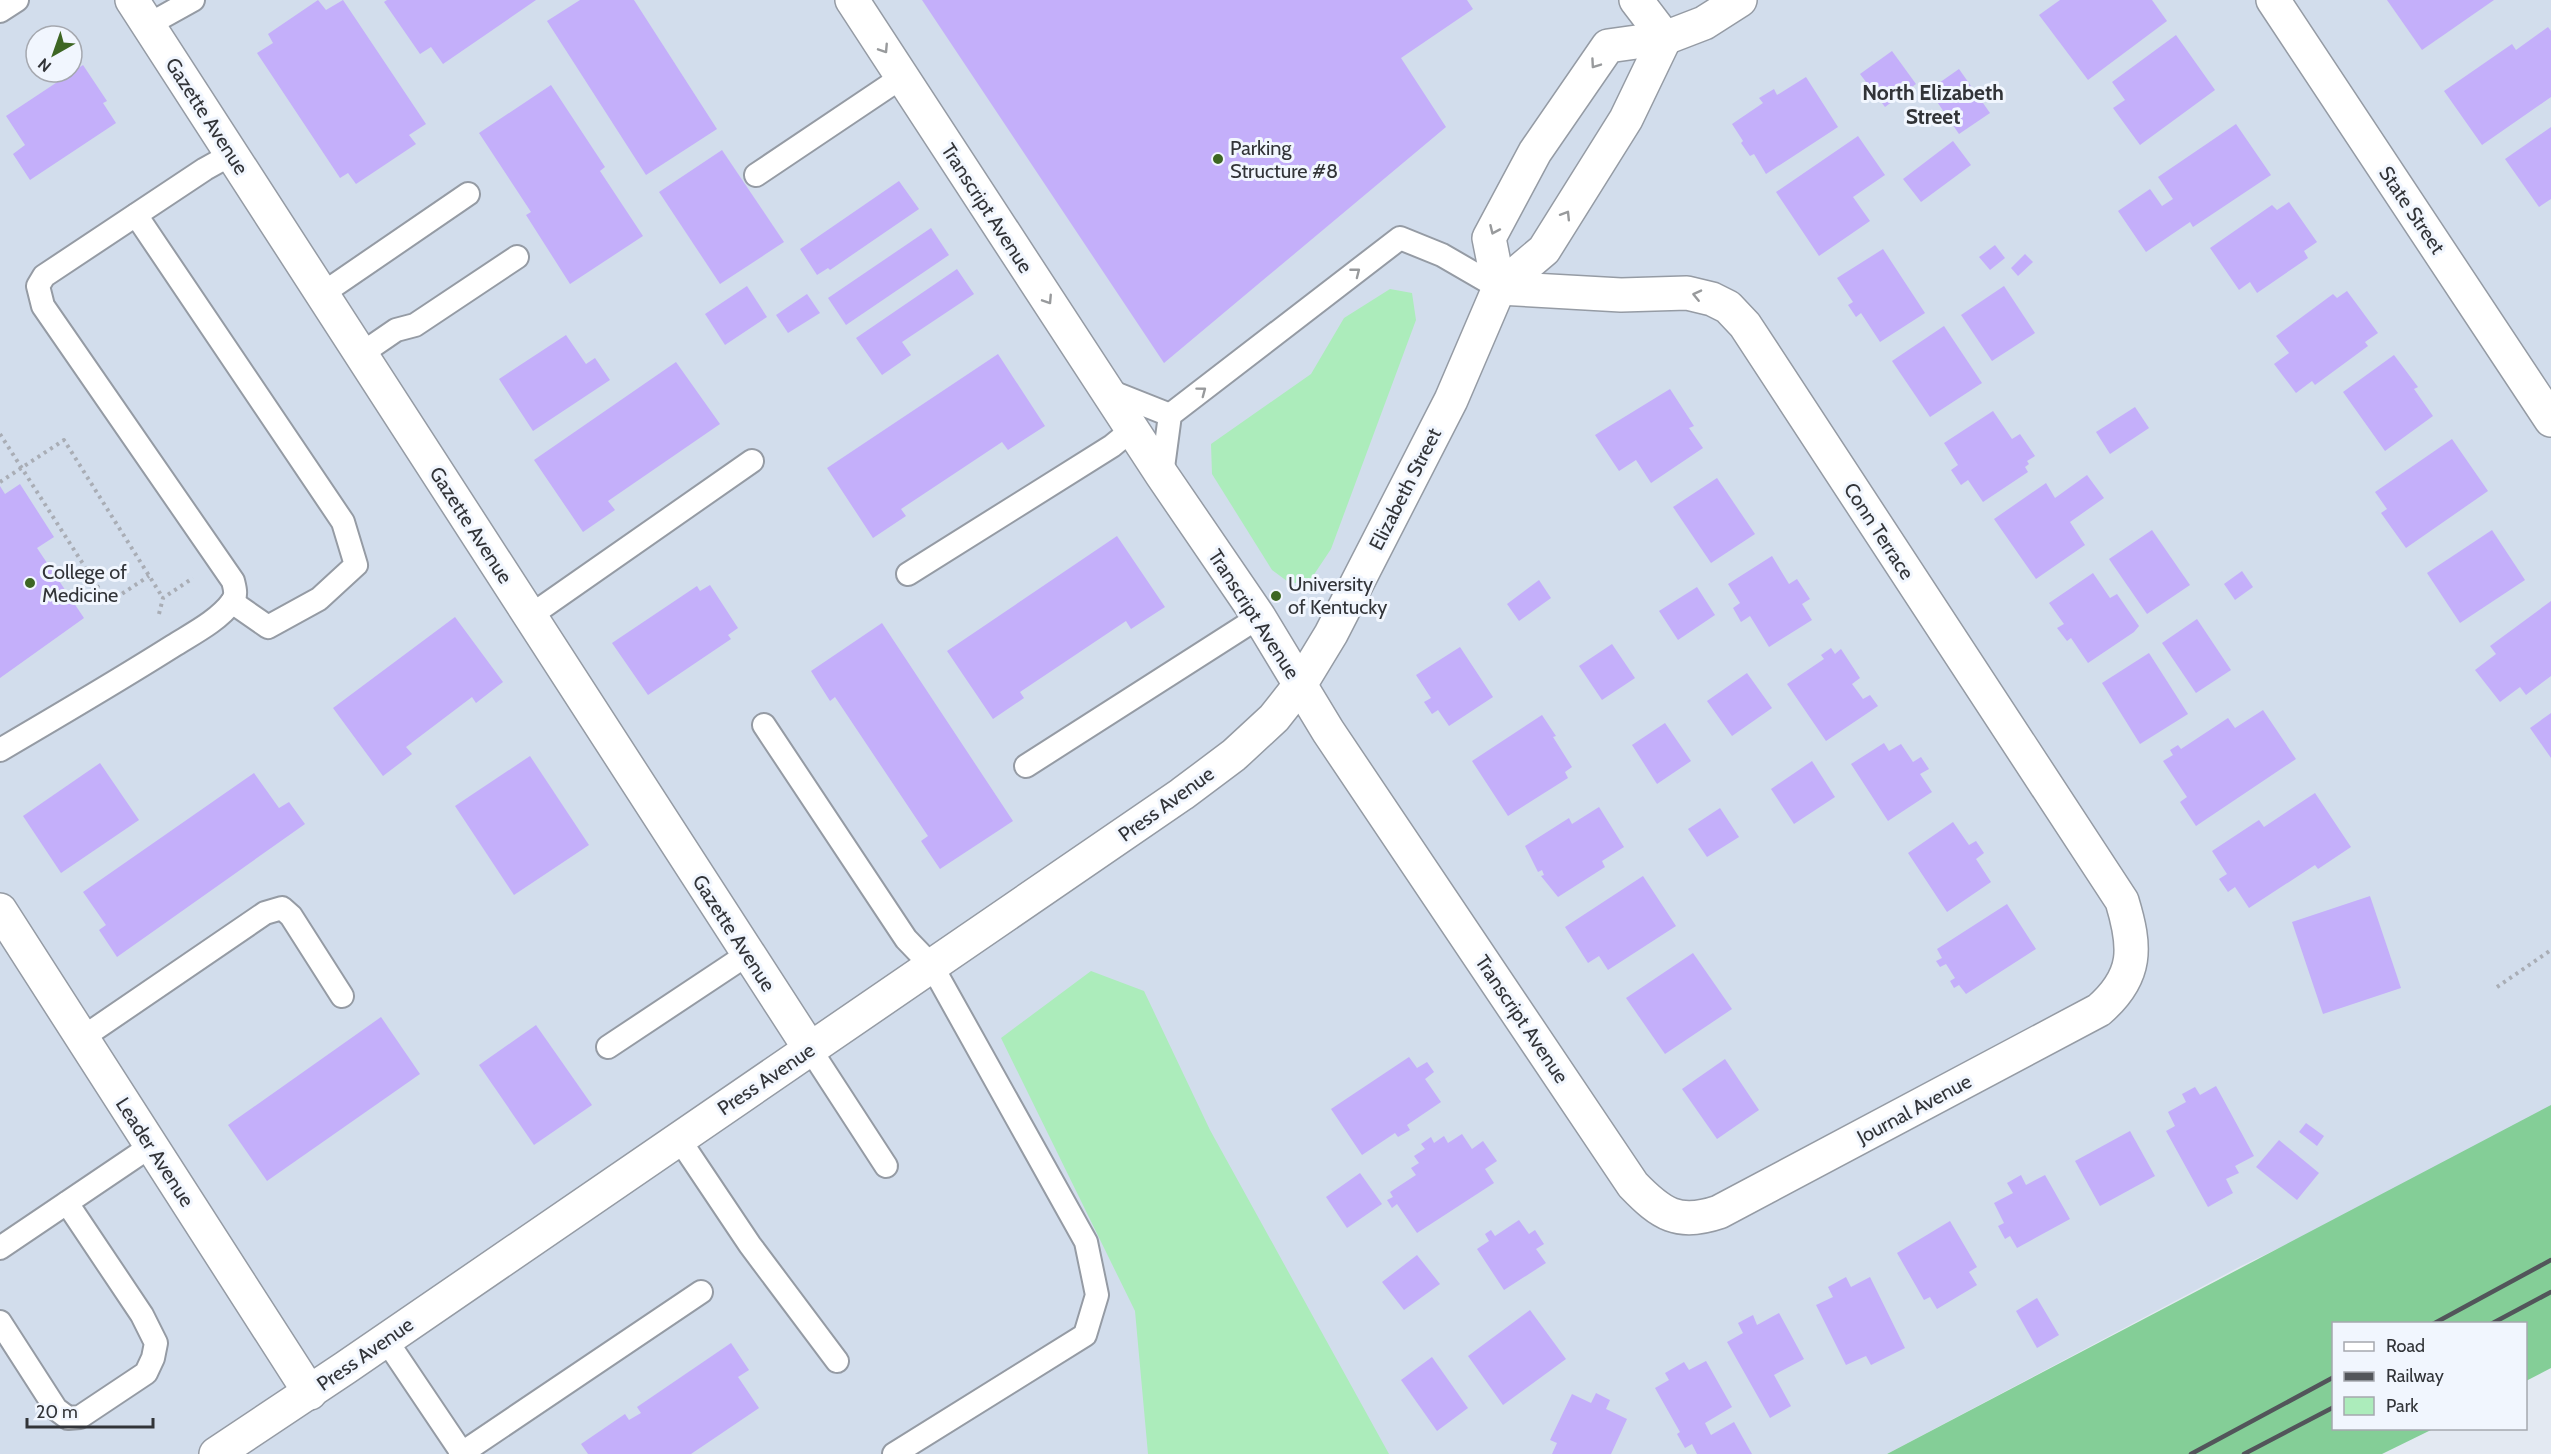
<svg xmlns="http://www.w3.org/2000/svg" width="2551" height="1454" font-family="Cabin,sans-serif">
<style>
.built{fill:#d2ddec;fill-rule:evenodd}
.green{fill:#acecbb}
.forest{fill:#84ce97}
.building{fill:#c4affa}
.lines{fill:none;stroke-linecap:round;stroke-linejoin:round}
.service-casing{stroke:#959ba4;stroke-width:26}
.minor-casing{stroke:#959ba4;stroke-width:36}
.path{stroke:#a9adb5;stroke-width:4;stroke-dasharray:3 4.5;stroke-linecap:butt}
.service{stroke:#fff;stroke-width:22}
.minor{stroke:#fff;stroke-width:33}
.rail{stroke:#52555a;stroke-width:4.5}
.oneway{stroke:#989a9c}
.poi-dot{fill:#3d6623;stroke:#f1f6fe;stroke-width:2}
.labels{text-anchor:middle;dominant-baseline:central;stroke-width:6;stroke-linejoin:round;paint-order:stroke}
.street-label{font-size:20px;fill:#323438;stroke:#f1f6fe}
.poi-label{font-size:20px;fill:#323438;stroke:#f1f6fe;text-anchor:start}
.neighbourhood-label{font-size:21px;font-weight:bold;fill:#323438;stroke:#f1f6fe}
</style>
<rect width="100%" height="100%" fill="#e3e9f2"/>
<!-- built -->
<path class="built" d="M 0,0 L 2551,0 L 2551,1120 L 2241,1266 L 1887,1454 L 0,1454 ZM 36,36 L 72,36 L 72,72 L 36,72 Z"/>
<!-- green -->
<g class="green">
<path d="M 1390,289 L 1412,293 L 1416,320 L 1331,549 L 1311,579 L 1291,584 L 1272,570 L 1212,474 L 1211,444 L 1311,374 L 1344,318 Z"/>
<path d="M 1091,971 L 1144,991 L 1210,1130 L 1389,1454 L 1148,1454 L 1135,1311 L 1001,1038 Z"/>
</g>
<!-- forest -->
<path class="forest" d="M 2551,1105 L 2551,1368 L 2526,1381 L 2526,1324 L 2334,1324 L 2334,1428 L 2433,1429 L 2382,1454 L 1887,1454 Z"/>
<!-- building -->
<g class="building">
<path d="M 318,0 L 326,10 L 343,0 L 426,124 L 409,135 L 416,144 L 356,184 L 348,173 L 340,178 L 257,53 L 273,43 L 268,34 Z"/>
<path d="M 387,0 L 536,0 L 443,64 L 431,47 L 420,54 L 384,2 Z"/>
<path d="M 580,0 L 634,0 L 717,129 L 646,175 L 547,21 Z"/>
<path d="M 922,0 L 1467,0 L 1473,9 L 1401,58 L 1446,127 L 1164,363 Z"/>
<path d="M 2060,0 L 2152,0 L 2167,21 L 2088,80 L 2039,15 Z"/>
<path d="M 2387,0 L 2494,0 L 2422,50 Z"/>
<path d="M 2548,27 L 2551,31 L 2551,97 L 2482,145 L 2444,91 L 2512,44 L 2516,50 Z"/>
<path d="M 2176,35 L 2215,90 L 2140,145 L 2113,108 L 2125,100 L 2112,82 Z"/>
<path d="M 1892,51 L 1916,84 L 1885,107 L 1860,74 Z"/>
<path d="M 83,65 L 107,101 L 103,103 L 116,123 L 30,180 L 13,154 L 25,145 L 6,116 Z"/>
<path d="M 1959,69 L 1990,113 L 1959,134 L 1929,90 Z"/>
<path d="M 1806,77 L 1838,127 L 1766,174 L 1754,154 L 1750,156 L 1741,143 L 1743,141 L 1732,124 L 1763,103 L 1759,98 L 1774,89 L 1777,95 Z"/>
<path d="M 551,85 L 605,167 L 600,171 L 643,236 L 570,284 L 526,215 L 531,212 L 479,133 Z"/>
<path d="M 2236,124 L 2271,175 L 2193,227 L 2190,222 L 2146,252 L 2118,211 L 2150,189 L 2162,206 L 2173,199 L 2158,177 Z"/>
<path d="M 2551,127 L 2551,199 L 2539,207 L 2505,159 Z"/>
<path d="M 1858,136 L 1885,175 L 1853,197 L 1870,221 L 1819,256 L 1776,192 Z"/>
<path d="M 1953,141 L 1971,165 L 1921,202 L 1903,179 Z"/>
<path d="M 722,150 L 784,242 L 720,284 L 659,192 Z"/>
<path d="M 899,181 L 919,209 L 830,270 L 828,268 L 817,275 L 800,249 Z"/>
<path d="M 2289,202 L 2317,242 L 2304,251 L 2308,258 L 2257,293 L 2250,282 L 2239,290 L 2210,248 L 2272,205 L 2277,210 Z"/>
<path d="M 931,228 L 949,255 L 846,325 L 828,298 Z"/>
<path d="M 1995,245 L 2005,258 L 1990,270 L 1979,257 Z"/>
<path d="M 1883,249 L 1925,313 L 1880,342 L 1861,313 L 1856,317 L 1848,305 L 1853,302 L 1837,278 Z"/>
<path d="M 2025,254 L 2033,262 L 2018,276 L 2011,268 Z"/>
<path d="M 957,269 L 974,294 L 902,342 L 911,355 L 882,375 L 856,338 Z"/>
<path d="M 747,286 L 767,317 L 725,345 L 705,314 Z"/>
<path d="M 2004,286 L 2035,333 L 1992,361 L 1961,315 Z"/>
<path d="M 2347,291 L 2378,333 L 2365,342 L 2368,346 L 2315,385 L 2312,381 L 2296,393 L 2274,364 L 2289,353 L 2276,336 L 2333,294 L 2337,298 Z"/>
<path d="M 807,294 L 820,313 L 788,333 L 776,315 Z"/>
<path d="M 1944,326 L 1982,383 L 1930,417 L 1892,361 Z"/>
<path d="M 566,335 L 586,364 L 595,358 L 610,380 L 533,431 L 499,379 Z"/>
<path d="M 998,354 L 1045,426 L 1008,450 L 1002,442 L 901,509 L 906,516 L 873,538 L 827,468 Z"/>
<path d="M 2394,355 L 2418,387 L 2414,389 L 2433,416 L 2385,451 L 2343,392 Z"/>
<path d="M 676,362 L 720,424 L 608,501 L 615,510 L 583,532 L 534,460 Z"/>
<path d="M 1670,389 L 1694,426 L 1689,428 L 1703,448 L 1651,483 L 1636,460 L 1619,471 L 1595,435 Z"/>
<path d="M 2135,407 L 2149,428 L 2110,454 L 2096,432 Z"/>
<path d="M 1993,411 L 2012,439 L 2020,434 L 2035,456 L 2027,461 L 2029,464 L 2025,467 L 2028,472 L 1983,502 L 1968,480 L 1961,485 L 1951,470 L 1958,465 L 1944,443 Z"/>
<path d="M 2452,439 L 2488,491 L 2406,548 L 2381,513 L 2387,509 L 2375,492 Z"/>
<path d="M 2087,475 L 2104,498 L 2070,522 L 2085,545 L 2036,579 L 1994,519 L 2046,483 L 2055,498 Z"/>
<path d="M 1717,478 L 1755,534 L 1711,563 L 1673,507 Z"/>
<path d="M 20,484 L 54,537 L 37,548 L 84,618 L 0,678 L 0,486 L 5,494 Z"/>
<path d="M 2152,530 L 2190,585 L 2147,614 L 2109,559 Z"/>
<path d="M 2492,530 L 2525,580 L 2460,623 L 2427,573 Z"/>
<path d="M 1117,536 L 1165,607 L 1131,629 L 1126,621 L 1020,692 L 1024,698 L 993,719 L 947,651 Z"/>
<path d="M 1772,556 L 1789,584 L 1797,579 L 1810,599 L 1802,604 L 1812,620 L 1769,647 L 1750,616 L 1741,622 L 1733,608 L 1740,603 L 1728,584 Z"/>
<path d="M 2242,571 L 2253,587 L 2235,600 L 2224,584 Z"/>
<path d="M 2093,573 L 2110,598 L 2117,594 L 2139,626 L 2134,632 L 2088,663 L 2071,638 L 2067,641 L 2057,628 L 2064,624 L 2049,603 Z"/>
<path d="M 1539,580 L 1551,598 L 1519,621 L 1507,604 Z"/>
<path d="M 710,585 L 738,628 L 728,635 L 731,639 L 648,695 L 612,643 L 697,586 L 700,591 Z"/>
<path d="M 1697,587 L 1715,615 L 1678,640 L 1659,611 Z"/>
<path d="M 2551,601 L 2551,676 L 2526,695 L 2520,687 L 2500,702 L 2475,670 L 2496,654 L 2490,646 Z"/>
<path d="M 455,617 L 503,682 L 476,703 L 472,697 L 406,747 L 412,754 L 383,776 L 333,708 Z"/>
<path d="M 2197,619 L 2231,670 L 2196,693 L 2162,643 Z"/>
<path d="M 882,623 L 1013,821 L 940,869 L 921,841 L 928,836 L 835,697 L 830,701 L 811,671 Z"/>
<path d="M 1612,644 L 1635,678 L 1602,700 L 1579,666 Z"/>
<path d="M 1460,647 L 1493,697 L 1449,726 L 1438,710 L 1432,714 L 1424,702 L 1431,698 L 1416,675 Z"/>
<path d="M 1831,648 L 1835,654 L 1841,649 L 1860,678 L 1852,684 L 1863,699 L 1870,695 L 1878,706 L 1826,741 L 1787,684 L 1824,659 L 1821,655 Z"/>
<path d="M 2149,653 L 2188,714 L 2140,744 L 2102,683 Z"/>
<path d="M 1747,673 L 1772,708 L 1732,736 L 1707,701 Z"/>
<path d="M 2263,710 L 2296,759 L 2196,826 L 2180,802 L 2187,797 L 2163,761 L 2173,755 L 2170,750 L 2178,745 L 2181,749 L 2228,718 L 2235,728 Z"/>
<path d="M 2551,713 L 2551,758 L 2530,728 Z"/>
<path d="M 1542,715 L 1556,736 L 1553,737 L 1572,767 L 1565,772 L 1568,778 L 1508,816 L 1472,761 Z"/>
<path d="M 1665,723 L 1691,761 L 1657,784 L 1632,745 Z"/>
<path d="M 1884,743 L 1889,751 L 1901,744 L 1913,762 L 1921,757 L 1929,769 L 1920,774 L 1932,792 L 1888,821 L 1851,764 Z"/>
<path d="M 530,756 L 589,845 L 514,895 L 455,806 Z"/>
<path d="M 1812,761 L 1835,797 L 1794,824 L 1771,789 Z"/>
<path d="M 100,763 L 139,820 L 61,873 L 23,816 Z"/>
<path d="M 254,773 L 279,808 L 289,802 L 305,824 L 117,957 L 99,930 L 106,925 L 83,892 Z"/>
<path d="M 2315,793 L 2351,847 L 2318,869 L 2315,865 L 2249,908 L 2235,887 L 2228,892 L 2219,879 L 2227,874 L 2212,851 L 2259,820 L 2264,827 Z"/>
<path d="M 1599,807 L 1624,847 L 1602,861 L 1605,867 L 1558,897 L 1541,876 L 1544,875 L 1542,870 L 1538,872 L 1525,846 L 1569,818 L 1572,824 Z"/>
<path d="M 1720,808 L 1739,837 L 1707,857 L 1688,829 Z"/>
<path d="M 1953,822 L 1969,845 L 1976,841 L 1984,853 L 1976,859 L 1991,882 L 1947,912 L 1908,853 Z"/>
<path d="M 1643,876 L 1676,926 L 1608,970 L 1599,956 L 1588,963 L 1565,927 Z"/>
<path d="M 2370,896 L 2401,988 L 2323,1014 L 2292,922 Z"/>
<path d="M 2007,904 L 2036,949 L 1966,994 L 1959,985 L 1954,988 L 1950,981 L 1955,978 L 1946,964 L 1940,967 L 1936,961 L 1942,958 L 1937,949 Z"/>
<path d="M 1693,953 L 1732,1009 L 1665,1054 L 1626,998 Z"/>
<path d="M 381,1017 L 420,1074 L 267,1181 L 228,1125 Z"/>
<path d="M 536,1025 L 592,1105 L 534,1145 L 479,1065 Z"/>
<path d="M 1409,1057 L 1417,1068 L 1427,1062 L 1434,1072 L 1425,1079 L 1441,1102 L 1407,1125 L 1410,1130 L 1398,1137 L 1395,1133 L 1362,1155 L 1331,1109 Z"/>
<path d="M 1725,1059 L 1759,1110 L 1717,1139 L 1682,1089 Z"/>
<path d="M 2216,1086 L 2254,1156 L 2235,1166 L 2239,1173 L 2226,1179 L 2233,1193 L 2208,1207 L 2166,1131 L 2175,1126 L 2168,1112 L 2186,1102 L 2182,1094 L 2195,1087 L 2200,1095 Z"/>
<path d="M 2306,1123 L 2324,1136 L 2317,1146 L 2299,1132 Z"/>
<path d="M 2130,1131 L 2155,1176 L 2100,1206 L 2075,1161 Z"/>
<path d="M 1462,1134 L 1472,1149 L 1483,1141 L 1497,1161 L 1485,1169 L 1494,1183 L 1417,1233 L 1397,1204 L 1392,1208 L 1387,1200 L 1393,1197 L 1390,1192 L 1416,1175 L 1411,1168 L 1419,1163 L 1414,1156 L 1425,1149 L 1421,1144 L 1431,1137 L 1434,1143 L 1444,1136 L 1448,1143 Z"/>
<path d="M 2279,1140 L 2319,1173 L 2297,1200 L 2256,1167 Z"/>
<path d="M 1360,1173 L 1382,1204 L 1347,1228 L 1326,1197 Z"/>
<path d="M 2021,1175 L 2026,1185 L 2045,1175 L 2070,1219 L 2017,1248 L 2010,1236 L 2005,1239 L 1998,1226 L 2004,1223 L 1994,1203 L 2013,1193 L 2007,1183 Z"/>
<path d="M 1519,1220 L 1529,1234 L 1535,1230 L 1544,1244 L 1536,1249 L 1546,1263 L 1504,1290 L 1477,1249 L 1489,1241 L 1485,1234 L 1491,1230 L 1495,1236 Z"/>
<path d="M 1950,1221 L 1977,1267 L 1969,1272 L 1977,1285 L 1937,1309 L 1930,1297 L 1924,1300 L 1897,1253 Z"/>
<path d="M 1417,1255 L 1440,1284 L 1404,1310 L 1382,1282 Z"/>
<path d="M 1846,1277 L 1851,1287 L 1870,1277 L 1905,1348 L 1871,1365 L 1866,1356 L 1846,1365 L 1816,1305 L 1833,1297 L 1828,1287 Z"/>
<path d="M 2037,1298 L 2059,1335 L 2037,1348 L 2016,1311 Z"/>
<path d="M 1530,1310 L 1566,1359 L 1503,1405 L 1468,1356 Z"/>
<path d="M 1779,1313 L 1804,1359 L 1774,1375 L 1791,1406 L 1770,1418 L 1727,1342 L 1743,1333 L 1738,1323 L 1753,1315 L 1757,1325 Z"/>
<path d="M 731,1343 L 749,1370 L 738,1377 L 759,1408 L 691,1454 L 588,1454 L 581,1444 L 625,1414 L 629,1420 L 641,1413 L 637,1407 Z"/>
<path d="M 1432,1357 L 1468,1408 L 1437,1431 L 1401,1380 Z"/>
<path d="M 1706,1361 L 1732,1407 L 1705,1423 L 1711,1435 L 1734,1422 L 1752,1454 L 1697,1454 L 1692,1444 L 1685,1448 L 1677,1434 L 1680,1432 L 1655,1388 L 1669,1380 L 1665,1373 L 1684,1362 L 1689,1370 Z"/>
<path d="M 1596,1393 L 1610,1400 L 1606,1409 L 1627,1419 L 1611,1454 L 1552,1454 L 1557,1443 L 1550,1440 L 1572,1394 L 1591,1403 Z"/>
</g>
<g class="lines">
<defs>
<g id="service">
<path d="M 0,11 L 17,0"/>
<path d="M 148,25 L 193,0"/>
<path d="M 756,175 L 902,77"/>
<path d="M 136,215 L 343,522 L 356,565 L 319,599 L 268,627 L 232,602"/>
<path d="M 322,294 L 468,194"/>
<path d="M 361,354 L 396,330 L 415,325 L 517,257"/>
<path d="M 1107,390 L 1170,415"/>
<path d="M 1162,475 L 1170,415 L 1400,238 L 1442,255 L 1499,288"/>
<path d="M 908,574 L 1112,446 L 1134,428"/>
<path d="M 530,616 L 752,461"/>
<path d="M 764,725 L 906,939 L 932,966 L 1086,1242 L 1097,1295 L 1085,1335 L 894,1454"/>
<path d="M 0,750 C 58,716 116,682 173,646 C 192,634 218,621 232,602 C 237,595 235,589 233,581 L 43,306 L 38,286 L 44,276 L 205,169 L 232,154"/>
<path d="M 1026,766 L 1259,617"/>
<path d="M 82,1038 L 265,913 L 282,908 L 291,916 L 342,996"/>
<path d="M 608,1047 L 748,954"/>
<path d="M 810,1049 L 886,1166"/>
<path d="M 679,1139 L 750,1245 L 837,1361"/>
<path d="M 0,1248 L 151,1146"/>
<path d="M 0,1322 L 56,1409 L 68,1418 L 80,1417 L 146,1373 L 153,1358 L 156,1343 L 142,1315 L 67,1203"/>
<path d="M 386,1340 L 462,1453 L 460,1454"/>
<path d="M 462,1453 L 701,1292"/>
</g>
<g id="minor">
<path d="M 132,0 L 810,1049"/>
<path d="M 852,0 L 1162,475 L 1259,617 L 1328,731 L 1633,1185 C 1661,1214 1678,1226 1719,1212 L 2099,1010 C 2138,976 2136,947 2122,901 L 1745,325 L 1728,307 L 1712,299 L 1687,293 L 1621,295 L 1499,288"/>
<path d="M 1636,0 L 1665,38"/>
<path d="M 2273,0 L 2551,420"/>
<path d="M 1499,288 L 1489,238 L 1535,152 L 1608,46 L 1665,38 L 1704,23 L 1740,0"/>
<path d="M 0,910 L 310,1393"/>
<path d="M 216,1454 L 345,1368 L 1182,794 L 1234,755 L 1274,718 L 1300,685 L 1331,634 L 1451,400 L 1499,288 L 1544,250 L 1626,119 L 1665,38"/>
</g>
</defs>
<!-- service casing -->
<use href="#service" class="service-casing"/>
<!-- minor casing -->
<use href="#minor" class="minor-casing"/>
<!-- path -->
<g class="path">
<path d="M 0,434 L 108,603 L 149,576"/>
<path d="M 0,482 L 64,440 L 163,598"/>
<path d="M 159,614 L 163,598 L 193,578"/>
<path d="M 2497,987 L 2551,950"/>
</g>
<!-- service -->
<use href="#service" class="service"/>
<!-- minor -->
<use href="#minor" class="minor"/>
<!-- rail -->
<g class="rail">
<path d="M 2433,1324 L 2551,1260"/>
<path d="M 2491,1324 L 2551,1292"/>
<path d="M 2191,1454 L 2334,1377"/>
<path d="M 2244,1454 L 2334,1407"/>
</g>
</g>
<!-- one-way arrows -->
<defs><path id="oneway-chevron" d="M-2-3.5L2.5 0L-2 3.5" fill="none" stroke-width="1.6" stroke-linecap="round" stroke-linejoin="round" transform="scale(1.5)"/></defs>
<g class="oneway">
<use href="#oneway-chevron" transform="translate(884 49) rotate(57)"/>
<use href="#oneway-chevron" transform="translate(1595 64) rotate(125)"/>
<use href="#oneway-chevron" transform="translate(1566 215) rotate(-58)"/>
<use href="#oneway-chevron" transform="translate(1494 230) rotate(114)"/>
<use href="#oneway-chevron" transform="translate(1356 272) rotate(-38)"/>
<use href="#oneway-chevron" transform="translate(1697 295) rotate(-167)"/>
<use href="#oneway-chevron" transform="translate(1048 300) rotate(57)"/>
<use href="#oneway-chevron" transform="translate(1202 391) rotate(-37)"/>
</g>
<!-- markers -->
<g class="poi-dot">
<circle cx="1218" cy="159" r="6"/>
<circle cx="30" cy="583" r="6"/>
<circle cx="1276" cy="596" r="6"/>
</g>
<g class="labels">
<!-- street labels -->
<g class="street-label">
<text transform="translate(207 116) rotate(57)">Gazette Avenue</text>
<text transform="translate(987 208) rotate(57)">Transcript Avenue</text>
<text transform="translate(2412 210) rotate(56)">State Street</text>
<text transform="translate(1405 489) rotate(-63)">Elizabeth Street</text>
<text transform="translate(471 525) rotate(57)">Gazette Avenue</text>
<text transform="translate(1879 531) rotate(57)">Conn Terrace</text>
<text transform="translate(1254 614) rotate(57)">Transcript Avenue</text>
<text transform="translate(1166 804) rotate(-36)">Press Avenue</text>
<text transform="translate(734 933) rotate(57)">Gazette Avenue</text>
<text transform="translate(1522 1019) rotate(56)">Transcript Avenue</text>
<text transform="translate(766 1079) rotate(-34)">Press Avenue</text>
<text transform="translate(1914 1109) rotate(-28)">Journal Avenue</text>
<text transform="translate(155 1152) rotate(57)">Leader Avenue</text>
<text transform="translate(365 1354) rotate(-35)">Press Avenue</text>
</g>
<!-- poi labels -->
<g class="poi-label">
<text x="1230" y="148">Parking<tspan x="1230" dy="23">Structure #8</tspan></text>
<text x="42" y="572">College of<tspan x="42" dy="23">Medicine</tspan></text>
<text x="1288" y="584">University<tspan x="1288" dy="23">of Kentucky</tspan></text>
</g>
<!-- neighbourhood labels -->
<g class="neighbourhood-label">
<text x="1933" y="92">North Elizabeth<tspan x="1933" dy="24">Street</tspan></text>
</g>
</g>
<!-- legend -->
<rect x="2332" y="1322" width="195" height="108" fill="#f1f6fe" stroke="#a5a8af" stroke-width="1.5"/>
<rect x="2344" y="1342" width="30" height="9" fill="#ffffff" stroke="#a5a8af" stroke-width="1.5"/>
<text x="2386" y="1352" font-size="18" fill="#323438">Road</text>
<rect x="2344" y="1372" width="30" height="9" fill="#52555a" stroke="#a5a8af" stroke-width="1.5"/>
<text x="2386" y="1382" font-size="18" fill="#323438">Railway</text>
<rect x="2344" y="1397" width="30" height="18" fill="#acecbb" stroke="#a5a8af" stroke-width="1.5"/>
<text x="2386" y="1412" font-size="18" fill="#323438">Park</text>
<!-- north arrow -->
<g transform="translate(54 54) rotate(220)"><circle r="28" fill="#f1f6fe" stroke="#a5a8af" stroke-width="1.5"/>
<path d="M0-4.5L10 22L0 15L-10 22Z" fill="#3d6623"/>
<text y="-9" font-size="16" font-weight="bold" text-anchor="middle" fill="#323438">N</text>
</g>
<!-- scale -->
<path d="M27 1418v9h126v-9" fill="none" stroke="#323438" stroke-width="3"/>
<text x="36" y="1418" font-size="18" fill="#323438" stroke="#f1f6fe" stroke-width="4.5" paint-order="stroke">20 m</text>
</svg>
